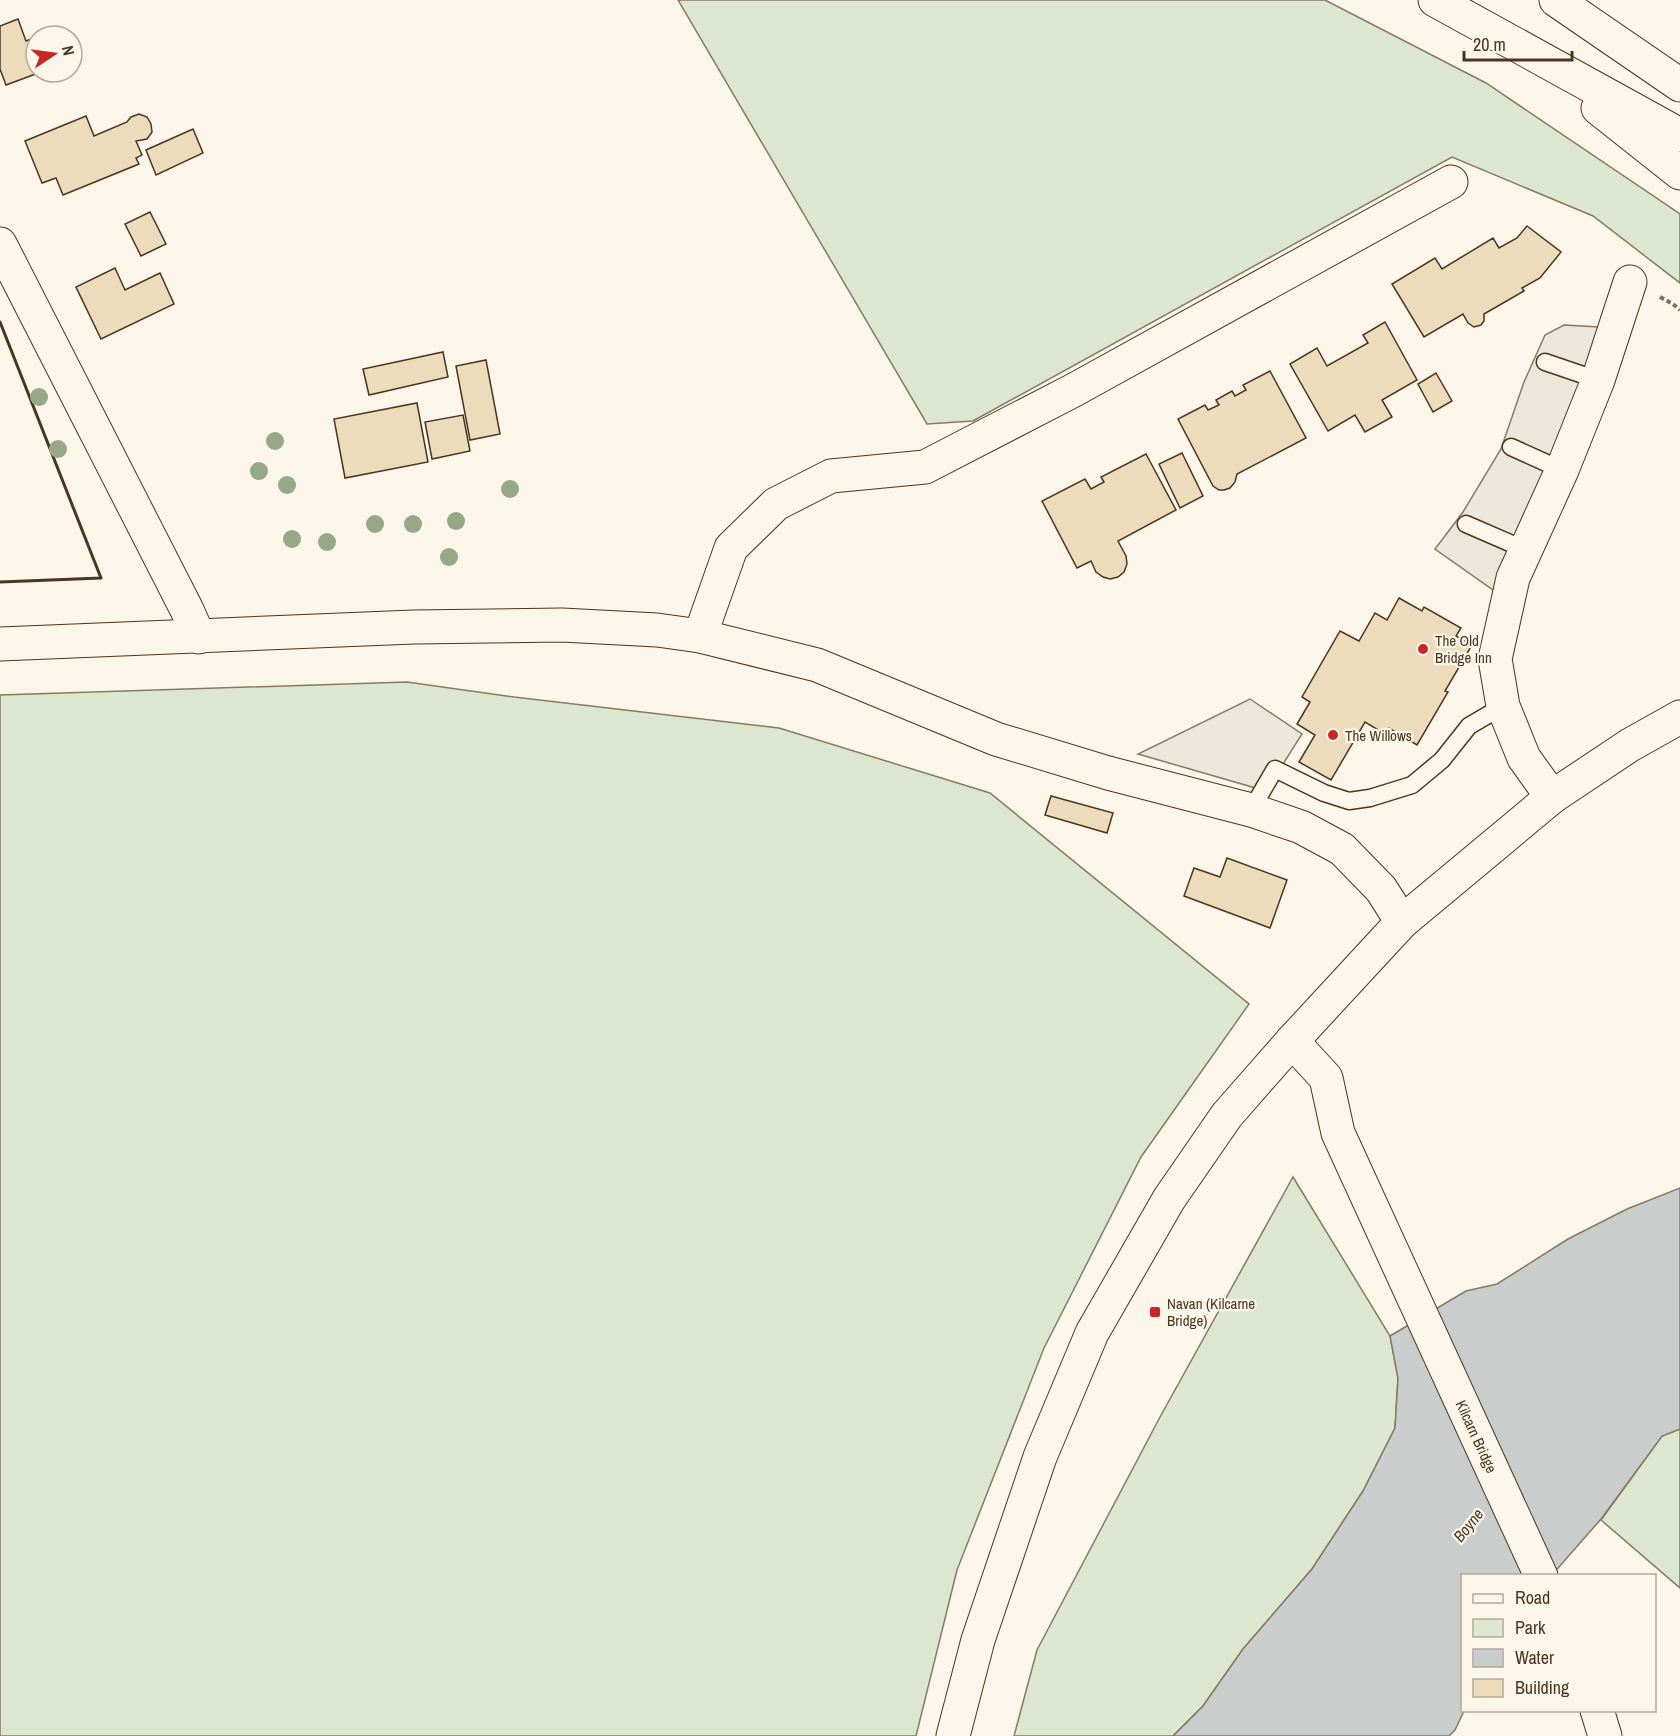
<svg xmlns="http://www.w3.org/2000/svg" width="1680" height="1736" font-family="'Archivo Narrow',sans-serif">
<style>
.green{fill:#dce7d0;stroke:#887966;stroke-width:1.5}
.parking{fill:#ede7d9;stroke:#887966;stroke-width:1.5}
.water{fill:#c9cecd;stroke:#887966;stroke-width:1.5}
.building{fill:#ecdcbc;stroke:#4a3520;stroke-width:1.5}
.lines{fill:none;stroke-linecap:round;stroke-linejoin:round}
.lane-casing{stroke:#4a3520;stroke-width:19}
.street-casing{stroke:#4a3520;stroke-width:35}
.secondary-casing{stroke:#4a3520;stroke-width:35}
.highway-casing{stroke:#4a3520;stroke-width:35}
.path{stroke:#7f6f5c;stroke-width:4;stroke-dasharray:4.5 3;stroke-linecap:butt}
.lane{stroke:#fbf6e9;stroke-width:16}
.street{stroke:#fbf6e9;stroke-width:33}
.secondary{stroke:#fbf6e9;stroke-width:33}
.highway{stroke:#fbf6e9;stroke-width:33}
.wall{stroke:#4a3520;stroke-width:3}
.tree{fill:#96a887}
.poi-dot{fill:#c62828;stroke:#fbf6e9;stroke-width:2}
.labels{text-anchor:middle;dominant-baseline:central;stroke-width:4.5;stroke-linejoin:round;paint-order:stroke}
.poi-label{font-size:15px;fill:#4a3520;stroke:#fbf6e9;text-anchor:start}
.street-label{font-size:15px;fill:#4a3520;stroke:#fbf6e9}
.water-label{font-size:16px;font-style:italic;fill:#4a3520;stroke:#fbf6e9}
</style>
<rect width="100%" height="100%" fill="#fbf6e9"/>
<!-- green -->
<g class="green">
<path d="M 678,0 L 1325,0 L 1486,83 L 1680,214 L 1680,283 L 1593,216 L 1452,157 L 973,421 L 927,424 Z"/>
<path d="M 407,682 L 514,697 L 779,728 L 990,793 L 1249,1004 L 1141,1157 L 1044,1348 L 957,1570 L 916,1736 L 0,1736 L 0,695 Z"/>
<path d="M 1293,1177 L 1390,1336 L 1398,1378 L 1395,1428 L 1363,1491 L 1312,1569 L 1243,1649 L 1203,1706 L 1173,1736 L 1014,1736 L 1037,1650 L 1160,1417 Z"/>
<path d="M 1680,1429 L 1680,1588 L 1601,1520 L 1662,1436 Z"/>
</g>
<!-- parking -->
<g class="parking">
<path d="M 1564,325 L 1599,327 L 1568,422 L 1496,592 L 1435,549 L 1463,512 L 1501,449 L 1524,382 L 1545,335 Z"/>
<path d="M 1250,699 L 1302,734 L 1266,791 L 1138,754 Z"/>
</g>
<!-- water -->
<path class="water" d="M 1680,1188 L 1680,1429 L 1662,1436 L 1601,1519 L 1552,1575 L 1462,1576 L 1462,1710 L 1464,1711 L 1455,1730 L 1449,1736 L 1173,1736 L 1203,1706 L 1243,1649 L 1312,1569 L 1363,1491 L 1395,1428 L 1398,1378 L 1390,1336 L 1466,1291 L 1497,1284 L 1568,1239 L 1627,1209 Z"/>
<!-- building -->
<g class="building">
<path d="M 18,19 L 26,41 L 36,37 L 36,72 L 41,72 L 6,85 L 0,69 L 0,26 Z"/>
<path d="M 139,114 L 147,117 L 151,124 L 152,132 L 147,139 L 136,141 L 142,155 L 136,158 L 139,164 L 63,195 L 56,178 L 42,183 L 25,141 L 86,116 L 94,136 L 127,122 L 131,117 Z"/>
<path d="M 193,129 L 203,153 L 156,175 L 146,150 Z"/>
<path d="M 150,212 L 166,244 L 141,256 L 125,224 Z"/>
<path d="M 1527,226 L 1561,252 L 1540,278 L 1522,288 L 1524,291 L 1484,314 L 1484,321 L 1481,325 L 1474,327 L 1468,323 L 1463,314 L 1424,337 L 1392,284 L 1435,258 L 1442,269 L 1493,238 L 1499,248 L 1517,238 Z"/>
<path d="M 115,268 L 125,290 L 160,273 L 174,304 L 101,339 L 76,287 Z"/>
<path d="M 1385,322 L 1417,380 L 1382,400 L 1392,417 L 1365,432 L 1355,415 L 1328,431 L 1290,364 L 1317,348 L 1327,366 L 1368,343 L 1363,335 Z"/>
<path d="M 443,352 L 448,377 L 369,395 L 363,369 Z"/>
<path d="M 486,360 L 500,434 L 470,440 L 456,366 Z"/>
<path d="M 1270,371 L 1306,438 L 1237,474 L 1235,482 L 1230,488 L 1224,490 L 1219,490 L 1213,486 L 1178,419 L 1205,405 L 1208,410 L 1219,405 L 1216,400 L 1232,391 L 1235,396 L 1246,390 L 1243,385 Z"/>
<path d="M 1436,373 L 1452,401 L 1433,412 L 1418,384 Z"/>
<path d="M 417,403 L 428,462 L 345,478 L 334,419 Z"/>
<path d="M 463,415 L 470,451 L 432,459 L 425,422 Z"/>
<path d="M 1182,453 L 1203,496 L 1180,508 L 1159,464 Z"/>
<path d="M 1146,454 L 1176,510 L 1118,541 L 1126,556 L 1127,564 L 1124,572 L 1118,577 L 1110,579 L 1103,577 L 1096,572 L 1091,561 L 1077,568 L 1042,501 L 1085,479 L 1091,489 L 1104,482 L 1101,477 Z"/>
<path d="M 1399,598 L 1422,611 L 1424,607 L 1461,628 L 1456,636 L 1472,645 L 1445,691 L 1448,692 L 1417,745 L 1389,728 L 1385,734 L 1365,722 L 1331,780 L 1299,762 L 1315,735 L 1297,724 L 1310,702 L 1302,697 L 1340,631 L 1359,641 L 1375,613 L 1387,620 Z"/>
<path d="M 1051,796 L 1113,813 L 1107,833 L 1045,815 Z"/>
<path d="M 1227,858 L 1287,880 L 1270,928 L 1184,896 L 1194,868 L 1220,877 Z"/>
</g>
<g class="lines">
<defs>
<g id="lane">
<path d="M 1545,362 L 1598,380"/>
<path d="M 1511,447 L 1562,470"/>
<path d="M 1466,524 L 1526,550"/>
<path d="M 1251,810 L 1275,769 L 1324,793 L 1349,801 L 1370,798 L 1412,785 L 1442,760 L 1469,726 L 1503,706"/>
</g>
<g id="street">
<path d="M 700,636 L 731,548 L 776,504 L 831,476 L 925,467 L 1074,390 L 1451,182"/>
<path d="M 1552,797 L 1524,758 L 1503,706 L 1495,659 L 1513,578 L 1562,470 L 1598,380 L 1630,282"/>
<path id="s1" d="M 1292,1041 L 1326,1078 L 1338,1133 L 1541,1576"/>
<path d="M 1597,1710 L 1605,1736"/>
</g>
<g id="secondary">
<path d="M 0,244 L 187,610 L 199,637"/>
<path d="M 0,644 L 414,627 L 562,625 L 657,630 L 700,636 L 817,665 L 996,739 L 1108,773 L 1251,810 L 1301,827 L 1342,849 L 1381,889 L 1402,922"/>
<path d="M 953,1736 L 978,1640 L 1040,1457 L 1092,1333 L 1169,1199 L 1227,1115 L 1292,1041 L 1402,922 L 1552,797 L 1630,745 L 1680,717"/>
</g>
<g id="highway">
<path d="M 1435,0 L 1680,135"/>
<path d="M 1556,0 L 1680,85"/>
<path d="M 1598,108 L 1680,173"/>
</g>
</defs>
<!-- lane casing -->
<use href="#lane" class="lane-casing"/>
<!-- street casing -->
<use href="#street" class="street-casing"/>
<!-- secondary casing -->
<use href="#secondary" class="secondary-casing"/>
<!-- highway casing -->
<use href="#highway" class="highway-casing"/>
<!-- path -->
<path class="path" d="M 1660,297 L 1673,304 L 1680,310"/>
<!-- lane -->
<use href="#lane" class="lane"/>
<!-- street -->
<use href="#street" class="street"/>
<!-- secondary -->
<use href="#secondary" class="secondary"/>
<!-- highway -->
<use href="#highway" class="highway"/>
<!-- wall -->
<path class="wall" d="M 0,322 L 101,578 L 0,582"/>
</g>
<!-- trees -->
<g class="tree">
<circle cx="39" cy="397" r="9"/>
<circle cx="275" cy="441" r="9"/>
<circle cx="58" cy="449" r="9"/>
<circle cx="259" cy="471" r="9"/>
<circle cx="287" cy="485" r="9"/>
<circle cx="510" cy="489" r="9"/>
<circle cx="456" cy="521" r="9"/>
<circle cx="375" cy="524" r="9"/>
<circle cx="413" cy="524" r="9"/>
<circle cx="292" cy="539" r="9"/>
<circle cx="327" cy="542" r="9"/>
<circle cx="449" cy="557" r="9"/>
</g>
<!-- markers -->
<g class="poi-dot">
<circle cx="1423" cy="649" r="6"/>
<circle cx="1333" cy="735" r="6"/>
<rect x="1149" y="1306" width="12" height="12" rx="3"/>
</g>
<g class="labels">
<!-- poi labels -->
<g class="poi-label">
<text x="1435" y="640">The Old<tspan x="1435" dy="17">Bridge Inn</tspan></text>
<text x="1345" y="735">The Willows</text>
<text x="1167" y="1303">Navan (Kilcarne<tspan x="1167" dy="17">Bridge)</tspan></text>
</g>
<!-- street labels -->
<g class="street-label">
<text stroke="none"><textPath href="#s1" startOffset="440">Kilcarn Bridge</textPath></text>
</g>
<!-- water labels -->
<g class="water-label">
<text transform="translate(1468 1525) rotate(-51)">Boyne</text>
</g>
</g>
<!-- legend -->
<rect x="1461" y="1574" width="195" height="138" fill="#fbf6e9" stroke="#b4a999" stroke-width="1.5"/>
<rect x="1473" y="1594" width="30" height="9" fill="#fbf6e9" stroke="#b4a999" stroke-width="1.5"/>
<text x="1515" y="1604" font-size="18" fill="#4a3520">Road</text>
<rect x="1473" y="1619" width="30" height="18" fill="#dce7d0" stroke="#b4a999" stroke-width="1.5"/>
<text x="1515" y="1634" font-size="18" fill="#4a3520">Park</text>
<rect x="1473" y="1649" width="30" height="18" fill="#c9cecd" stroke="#b4a999" stroke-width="1.5"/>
<text x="1515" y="1664" font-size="18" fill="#4a3520">Water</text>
<rect x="1473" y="1679" width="30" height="18" fill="#ecdcbc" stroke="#b4a999" stroke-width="1.5"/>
<text x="1515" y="1694" font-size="18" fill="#4a3520">Building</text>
<!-- north arrow -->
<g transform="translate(54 54) rotate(77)"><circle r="28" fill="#fbf6e9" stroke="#b4a999" stroke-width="1.5"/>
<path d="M0-4.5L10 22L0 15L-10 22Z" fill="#c62828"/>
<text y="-9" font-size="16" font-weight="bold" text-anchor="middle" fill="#4a3520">N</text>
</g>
<!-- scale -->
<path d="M1464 51v9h108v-9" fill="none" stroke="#4a3520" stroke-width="3"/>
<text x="1473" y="51" font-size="18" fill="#4a3520" stroke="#fbf6e9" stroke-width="4.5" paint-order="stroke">20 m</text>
</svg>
